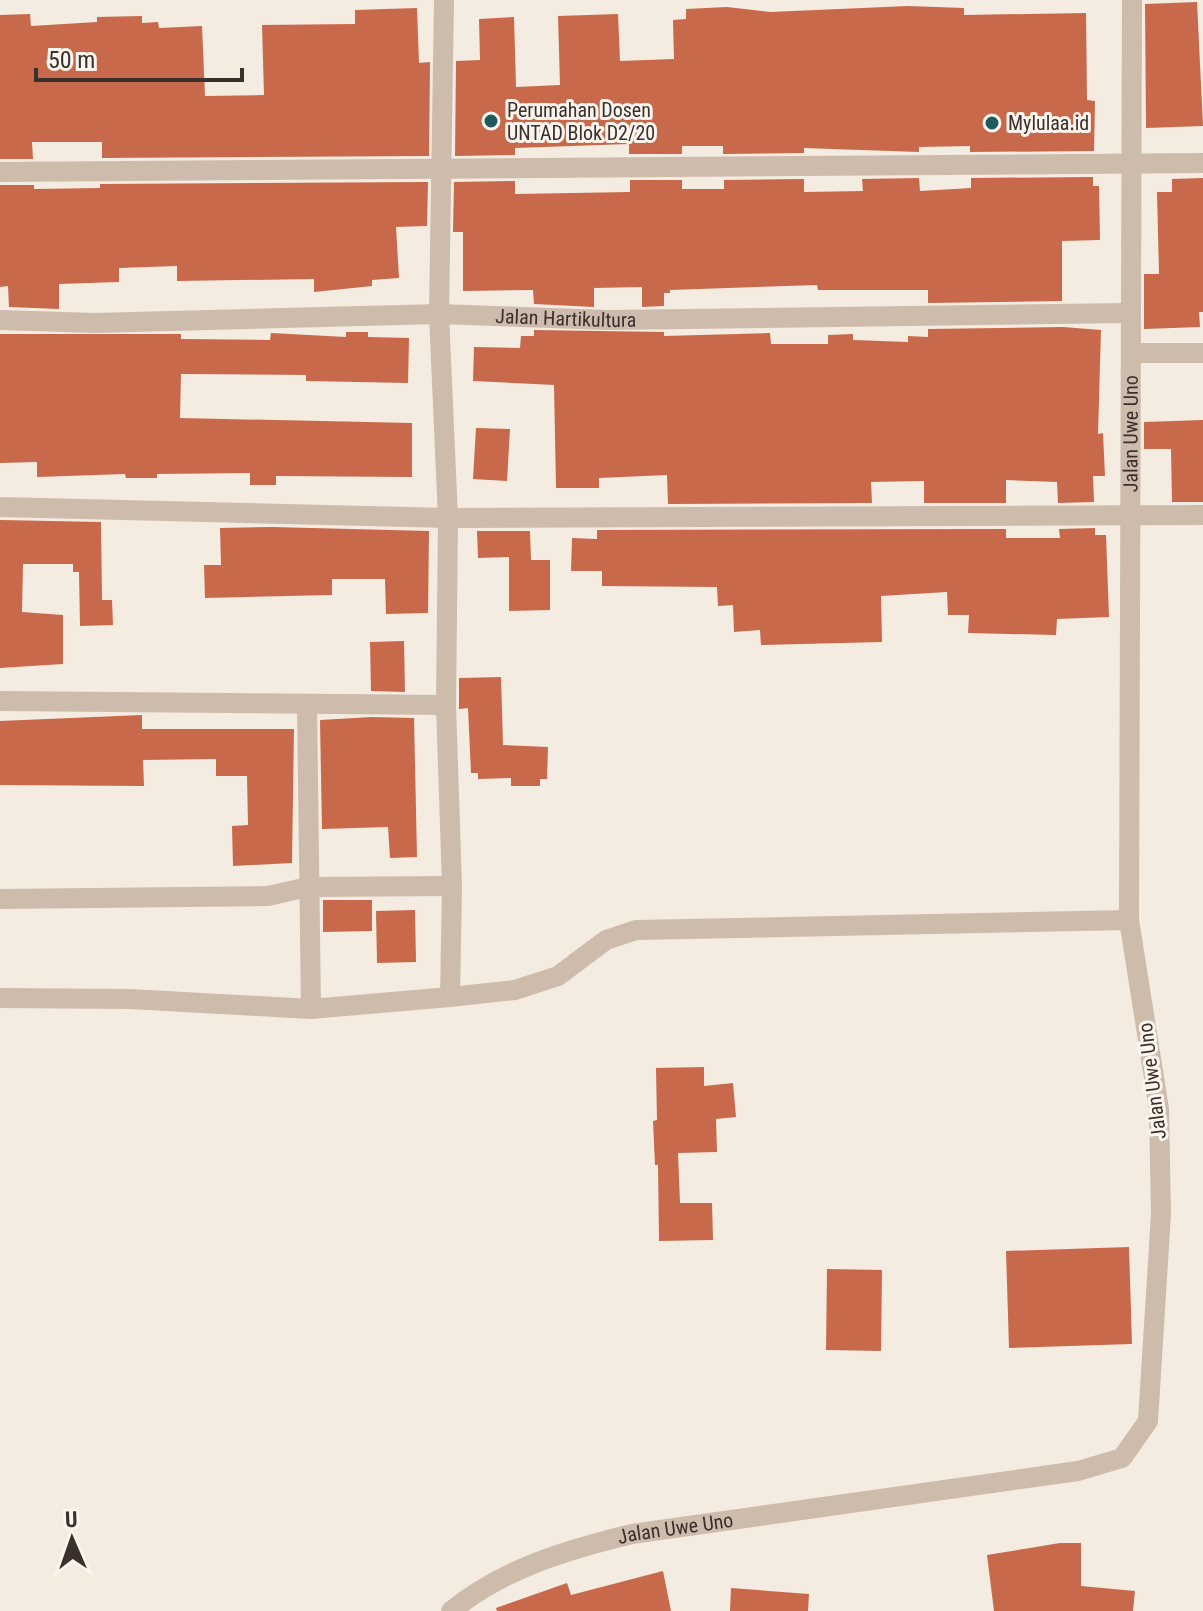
<svg xmlns="http://www.w3.org/2000/svg" width="1203" height="1611" font-family="'Roboto Condensed',sans-serif">
<style>
.building{fill:#c8694b}
.lines{fill:none;stroke-linecap:round;stroke-linejoin:round}
.minor{stroke:#cdbbac;stroke-width:20}
.poi-dot{fill:#1f5a5e;stroke:#fbf5ee;stroke-width:3}
.labels{text-anchor:middle;dominant-baseline:central;stroke-width:6;stroke-linejoin:round;paint-order:stroke}
.poi-label{font-size:20px;fill:#3b302b;stroke:#fbf5ee;text-anchor:start}
.street-label{font-size:20px;fill:#3b302b;stroke:#fbf5ee}
</style>
<rect width="100%" height="100%" fill="#f4ebe1"/>
<!-- building -->
<g class="building">
<path d="M 1197,2 L 1203,126 L 1146,128 L 1145,4 Z"/>
<path d="M 908,6 L 964,8 L 964,15 L 1086,13 L 1087,100 L 1095,101 L 1094,151 L 970,152 L 970,146 L 919,147 L 919,152 L 804,148 L 804,153 L 723,154 L 723,146 L 682,146 L 682,154 L 629,154 L 629,144 L 515,148 L 515,155 L 455,156 L 456,61 L 480,60 L 479,19 L 514,17 L 516,87 L 560,85 L 558,16 L 618,14 L 620,61 L 674,59 L 673,20 L 686,19 L 686,9 L 727,7 L 770,12 Z"/>
<path d="M 417,8 L 419,63 L 430,62 L 429,156 L 102,158 L 102,142 L 32,142 L 33,159 L 0,159 L 0,15 L 30,14 L 31,26 L 97,22 L 97,17 L 142,16 L 142,23 L 158,22 L 159,28 L 202,26 L 205,96 L 264,95 L 262,25 L 355,24 L 355,10 Z"/>
<path d="M 1093,177 L 1093,186 L 1099,186 L 1100,240 L 1062,241 L 1062,301 L 928,303 L 928,290 L 818,290 L 817,285 L 670,290 L 670,293 L 664,293 L 664,306 L 642,307 L 642,287 L 594,288 L 594,307 L 534,304 L 533,290 L 463,291 L 463,232 L 453,232 L 454,182 L 515,181 L 515,194 L 630,192 L 630,180 L 682,180 L 682,189 L 724,189 L 724,180 L 804,179 L 804,192 L 863,191 L 862,179 L 919,178 L 920,191 L 971,188 L 971,178 Z"/>
<path d="M 1203,178 L 1203,312 L 1199,312 L 1200,327 L 1144,329 L 1144,274 L 1159,274 L 1157,192 L 1172,192 L 1172,179 Z"/>
<path d="M 428,182 L 427,226 L 396,227 L 399,278 L 372,280 L 372,286 L 314,292 L 314,279 L 177,281 L 177,266 L 119,268 L 119,282 L 59,284 L 59,309 L 9,307 L 8,286 L 0,287 L 0,185 L 34,185 L 34,189 L 100,188 L 100,184 Z"/>
<path d="M 1063,327 L 1101,330 L 1098,434 L 1103,433 L 1105,476 L 1093,476 L 1094,502 L 1058,503 L 1057,482 L 1006,480 L 1006,503 L 924,503 L 924,481 L 871,482 L 872,503 L 668,504 L 667,475 L 599,478 L 599,488 L 556,488 L 554,385 L 473,381 L 474,347 L 520,348 L 521,336 L 534,336 L 534,330 L 664,332 L 664,336 L 770,333 L 771,344 L 828,344 L 828,335 L 853,334 L 853,340 L 908,342 L 908,336 L 928,337 L 928,329 Z"/>
<path d="M 346,332 L 368,332 L 368,337 L 409,338 L 408,383 L 306,381 L 306,375 L 181,374 L 180,418 L 412,423 L 412,477 L 276,476 L 276,485 L 250,485 L 250,473 L 157,474 L 157,478 L 126,478 L 125,474 L 37,477 L 37,462 L 0,463 L 0,334 L 181,334 L 181,339 L 270,340 L 271,333 L 346,337 Z"/>
<path d="M 1203,420 L 1203,502 L 1172,502 L 1171,449 L 1144,449 L 1144,422 Z"/>
<path d="M 476,428 L 510,429 L 507,481 L 473,479 Z"/>
<path d="M 0,520 L 101,522 L 102,600 L 112,600 L 113,625 L 80,626 L 79,572 L 73,572 L 73,564 L 23,564 L 22,612 L 63,615 L 63,664 L 0,668 Z"/>
<path d="M 272,527 L 429,531 L 428,613 L 386,614 L 385,579 L 332,579 L 332,595 L 205,598 L 204,565 L 221,565 L 220,528 Z"/>
<path d="M 1095,528 L 1095,535 L 1106,535 L 1109,617 L 1057,619 L 1056,635 L 968,633 L 969,615 L 948,615 L 947,592 L 881,596 L 882,642 L 761,645 L 760,630 L 734,632 L 733,605 L 718,606 L 717,587 L 602,586 L 602,571 L 571,571 L 572,538 L 597,539 L 597,530 L 1006,529 L 1006,538 L 1060,538 L 1059,529 Z"/>
<path d="M 477,531 L 530,531 L 531,560 L 550,560 L 550,610 L 509,611 L 509,557 L 478,558 Z"/>
<path d="M 404,641 L 405,692 L 371,691 L 370,642 Z"/>
<path d="M 501,677 L 503,745 L 548,747 L 547,779 L 540,779 L 540,786 L 511,786 L 511,778 L 478,779 L 478,773 L 471,773 L 468,708 L 459,709 L 459,678 Z"/>
<path d="M 142,715 L 142,729 L 294,729 L 292,863 L 233,866 L 232,826 L 248,825 L 247,776 L 216,776 L 216,759 L 143,760 L 144,786 L 0,785 L 0,721 Z"/>
<path d="M 372,717 L 414,718 L 417,857 L 390,858 L 388,827 L 322,829 L 320,720 Z"/>
<path d="M 323,900 L 372,900 L 372,931 L 323,932 Z"/>
<path d="M 415,910 L 416,962 L 377,963 L 376,911 Z"/>
<path d="M 704,1067 L 704,1086 L 733,1083 L 736,1117 L 716,1119 L 717,1152 L 678,1153 L 680,1203 L 712,1203 L 713,1240 L 659,1241 L 658,1165 L 655,1165 L 653,1121 L 657,1120 L 656,1068 Z"/>
<path d="M 1129,1247 L 1132,1344 L 1009,1348 L 1006,1251 Z"/>
<path d="M 827,1269 L 882,1270 L 881,1351 L 826,1350 Z"/>
<path d="M 1060,1543 L 1081,1543 L 1081,1586 L 1135,1591 L 1133,1611 L 994,1611 L 987,1555 Z"/>
<path d="M 663,1571 L 671,1611 L 497,1611 L 496,1608 L 567,1583 L 571,1595 Z"/>
<path d="M 731,1588 L 809,1594 L 808,1611 L 730,1611 Z"/>
</g>
<g class="lines">
<!-- minor -->
<g class="minor">
<path d="M 444,0 L 439,314 L 448,518 L 446,705 L 452,886 L 450,997"/>
<path d="M 0,172 L 1203,163"/>
<path id="s1" d="M 0,320 L 95,323 L 439,314 L 607,320 L 1130,313"/>
<path d="M 1131,353 L 1203,353"/>
<path d="M 0,507 L 448,518 L 1203,515"/>
<path d="M 0,701 L 446,705"/>
<path d="M 307,705 L 311,1009"/>
<path d="M 0,899 L 268,896 L 308,887 L 452,886"/>
<path d="M 0,998 L 130,999 L 311,1009 L 450,997 L 515,990 L 558,976 L 606,940 L 636,930 L 1129,920"/>
<path id="s2" d="M 451,1611 C 505,1568 566,1550 632,1534 L 1078,1471 L 1122,1458 L 1148,1421 L 1161,1214 L 1159,1109 L 1129,920 L 1132,0"/>
</g>
</g>
<!-- markers -->
<g class="poi-dot">
<circle cx="491" cy="121" r="8"/>
<circle cx="992" cy="123" r="8"/>
</g>
<g class="labels">
<!-- poi labels -->
<g class="poi-label">
<text x="507" y="110">Perumahan Dosen<tspan x="507" dy="23">UNTAD Blok D2/20</tspan></text>
<text x="1008" y="123">Mylulaa.id</text>
</g>
<!-- street labels -->
<g class="street-label">
<text stroke="none"><textPath href="#s1" startOffset="566">Jalan Hartikultura</textPath></text>
<text stroke="none"><textPath href="#s2" startOffset="1730">Jalan Uwe Uno</textPath></text>
<text transform="translate(1152 1081) rotate(-97)">Jalan Uwe Uno</text>
<text stroke="none"><textPath href="#s2" startOffset="242">Jalan Uwe Uno</textPath></text>
</g>
</g>
<!-- north arrow -->
<g transform="translate(72 1539) rotate(358)" stroke="#fbf5ee" stroke-width="6" paint-order="stroke">
<path d="M0-6L14 30L0 20L-14 30Z" fill="#3b302b"/>
<text y="-12" font-size="22" font-weight="bold" text-anchor="middle" fill="#3b302b">U</text>
</g>
<!-- scale -->
<path d="M36 68v12h206v-12" fill="none" stroke="#3b302b" stroke-width="4"/>
<text x="48" y="68" font-size="24" fill="#3b302b" stroke="#fbf5ee" stroke-width="6" paint-order="stroke">50 m</text>
</svg>
